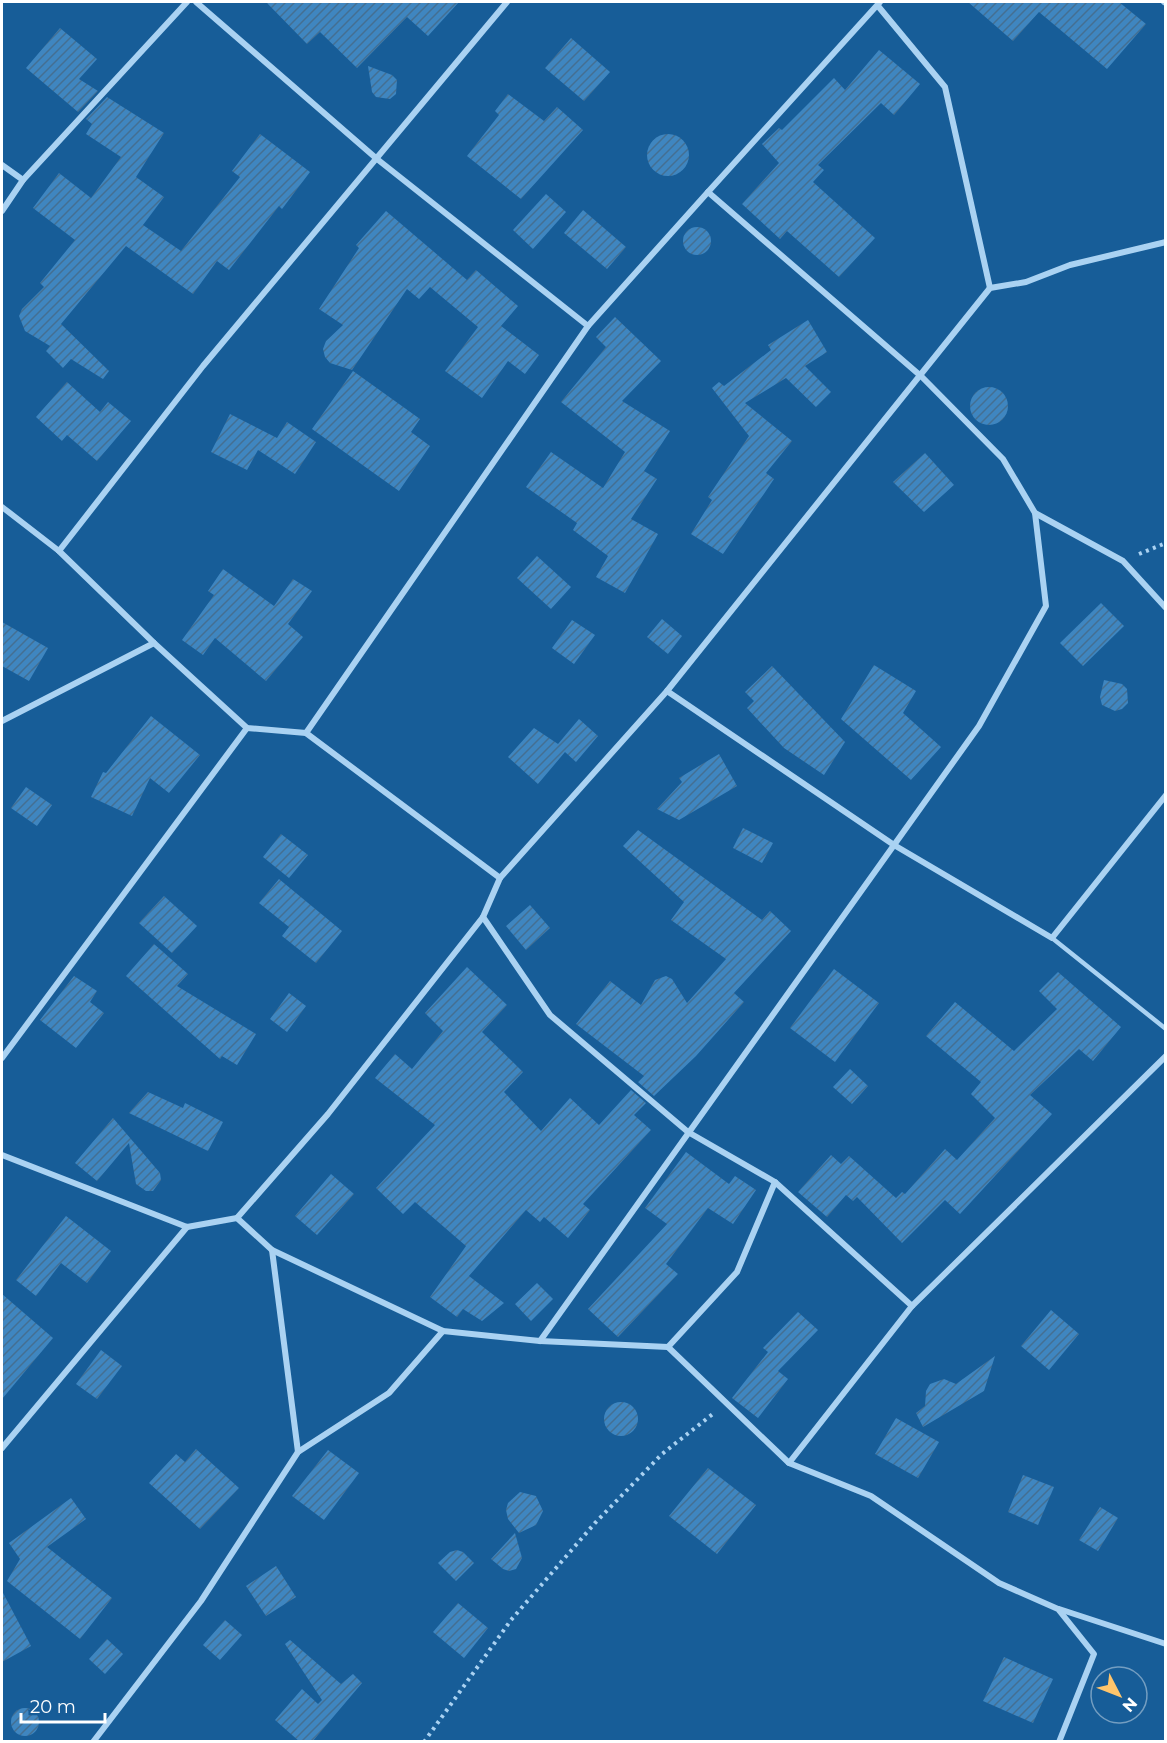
<svg xmlns="http://www.w3.org/2000/svg" width="1167" height="1743" font-family="Montserrat,sans-serif">
<style>
.building{fill:url(#building-hatch)}
.lines{fill:none;stroke-linecap:round;stroke-linejoin:round}
.path{stroke:#aad2f2;stroke-width:4;stroke-dasharray:3 4.5;stroke-linecap:butt}
.lane{stroke:#aad2f2;stroke-width:4.5}
.street{stroke:#aad2f2;stroke-width:6}
</style>
<defs>
<pattern id="building-hatch" width="6" height="6" patternUnits="userSpaceOnUse" patternTransform="scale(1.5)"><rect width="6" height="6" fill="#3f86c0"/><path d="M-1 1l2-2M0 6l6-6M5 7l2-2" fill="none" stroke="#446f92"/></pattern>
</defs>
<rect width="100%" height="100%" fill="#175d98"/>
<!-- building -->
<g class="building">
<path d="M 266,2 L 459,2 L 428,36 L 407,17 L 357,68 L 320,32 L 307,44 Z"/>
<path d="M 968,2 L 1119,2 L 1146,24 L 1107,69 L 1039,12 L 1013,41 Z"/>
<path d="M 60,28 L 97,59 L 79,79 L 98,91 L 78,112 L 26,68 Z"/>
<path d="M 571,38 L 610,72 L 584,101 L 545,68 Z"/>
<path d="M 879,50 L 920,84 L 894,115 L 881,103 L 818,165 L 824,170 L 813,182 L 875,238 L 839,277 L 787,231 L 780,239 L 742,204 L 779,163 L 762,144 L 779,128 L 782,130 L 834,78 L 845,90 Z"/>
<path d="M 368,66 L 392,75 L 397,80 L 396,94 L 390,99 L 376,97 L 372,92 Z"/>
<path d="M 508,94 L 544,121 L 557,107 L 583,130 L 521,199 L 467,156 L 499,115 L 495,111 Z"/>
<path d="M 107,97 L 164,133 L 136,177 L 164,197 L 143,225 L 181,251 L 240,177 L 232,171 L 260,134 L 310,172 L 282,209 L 279,206 L 229,270 L 217,261 L 193,294 L 126,246 L 61,324 L 109,371 L 103,379 L 71,359 L 63,368 L 46,351 L 50,346 L 25,331 L 19,316 L 22,309 L 44,287 L 40,283 L 75,240 L 33,208 L 59,173 L 91,198 L 121,157 L 86,134 L 92,124 L 86,119 Z"/>
<circle cx="668" cy="155" r="21"/>
<path d="M 546,194 L 566,212 L 533,249 L 513,230 Z"/>
<path d="M 583,210 L 626,247 L 607,269 L 564,233 Z"/>
<path d="M 386,211 L 467,280 L 476,270 L 518,306 L 501,326 L 539,355 L 525,374 L 508,361 L 482,398 L 445,371 L 478,327 L 430,287 L 419,299 L 407,289 L 352,370 L 330,363 L 325,357 L 323,349 L 326,341 L 343,325 L 319,309 L 359,248 L 356,245 Z"/>
<circle cx="697" cy="241" r="14"/>
<path d="M 615,317 L 661,361 L 622,401 L 670,431 L 644,471 L 657,479 L 631,519 L 658,534 L 625,593 L 596,577 L 608,556 L 573,530 L 577,523 L 526,487 L 551,452 L 603,488 L 625,452 L 561,402 L 606,347 L 596,337 Z"/>
<path d="M 808,320 L 827,352 L 805,366 L 831,392 L 816,407 L 786,378 L 745,403 L 792,441 L 766,473 L 774,479 L 723,554 L 691,534 L 712,500 L 708,497 L 749,436 L 712,388 L 719,382 L 724,386 L 771,350 L 768,345 Z"/>
<path d="M 353,371 L 420,419 L 411,432 L 430,446 L 399,491 L 312,429 Z"/>
<path d="M 67,382 L 100,412 L 108,402 L 131,421 L 97,461 L 67,435 L 62,441 L 36,417 Z"/>
<circle cx="989" cy="406" r="19"/>
<path d="M 230,414 L 277,438 L 287,422 L 316,442 L 295,474 L 258,450 L 247,470 L 211,452 Z"/>
<path d="M 925,453 L 954,485 L 924,512 L 893,482 Z"/>
<path d="M 537,556 L 571,587 L 551,609 L 517,578 Z"/>
<path d="M 223,569 L 274,606 L 293,579 L 312,591 L 288,624 L 303,637 L 266,681 L 215,638 L 203,655 L 182,640 L 214,595 L 208,591 Z"/>
<path d="M 1101,603 L 1124,626 L 1083,666 L 1060,643 Z"/>
<path d="M 662,619 L 682,636 L 668,654 L 647,637 Z"/>
<path d="M 572,620 L 595,635 L 574,664 L 552,648 Z"/>
<path d="M 2,622 L 48,648 L 29,681 L 2,666 Z"/>
<path d="M 874,665 L 916,691 L 903,713 L 941,747 L 911,780 L 841,719 Z"/>
<path d="M 772,666 L 845,742 L 824,775 L 784,748 L 747,708 L 754,701 L 745,692 Z"/>
<path d="M 1104,680 L 1122,684 L 1127,689 L 1128,703 L 1122,709 L 1115,711 L 1102,705 L 1100,697 Z"/>
<path d="M 151,716 L 200,755 L 169,793 L 150,778 L 132,816 L 91,797 L 103,772 L 106,773 Z"/>
<path d="M 579,719 L 598,736 L 576,762 L 565,752 L 538,784 L 508,757 L 534,728 L 558,744 Z"/>
<path d="M 719,754 L 737,786 L 679,820 L 657,809 L 682,782 L 679,778 Z"/>
<path d="M 26,787 L 52,805 L 37,826 L 11,808 Z"/>
<path d="M 743,828 L 773,843 L 762,863 L 733,848 Z"/>
<path d="M 638,830 L 762,920 L 770,911 L 791,931 L 734,993 L 744,1002 L 696,1056 L 654,1096 L 638,1082 L 644,1076 L 576,1024 L 610,981 L 641,1005 L 655,980 L 666,976 L 672,979 L 687,1003 L 726,959 L 671,920 L 684,902 L 623,846 Z"/>
<path d="M 281,834 L 308,855 L 289,878 L 263,857 Z"/>
<path d="M 279,879 L 342,931 L 316,963 L 282,936 L 289,927 L 259,903 Z"/>
<path d="M 164,896 L 197,926 L 172,953 L 139,923 Z"/>
<path d="M 530,905 L 550,928 L 526,950 L 506,926 Z"/>
<path d="M 154,944 L 188,974 L 177,986 L 256,1034 L 237,1065 L 222,1056 L 220,1059 L 126,976 Z"/>
<path d="M 467,967 L 507,1005 L 482,1032 L 523,1072 L 504,1092 L 541,1131 L 570,1098 L 599,1125 L 631,1090 L 646,1103 L 634,1115 L 651,1130 L 583,1204 L 590,1210 L 568,1238 L 544,1217 L 540,1222 L 526,1210 L 469,1276 L 504,1303 L 482,1321 L 463,1309 L 457,1317 L 430,1297 L 466,1246 L 415,1202 L 403,1214 L 376,1188 L 435,1125 L 375,1078 L 395,1054 L 412,1069 L 443,1031 L 425,1013 Z"/>
<path d="M 834,969 L 879,1003 L 835,1062 L 790,1028 Z"/>
<path d="M 1058,972 L 1121,1027 L 1093,1061 L 1079,1049 L 1030,1095 L 1052,1114 L 960,1214 L 945,1200 L 902,1243 L 857,1197 L 853,1201 L 846,1195 L 827,1217 L 798,1192 L 831,1155 L 841,1164 L 849,1156 L 896,1198 L 902,1192 L 905,1194 L 945,1149 L 957,1160 L 995,1118 L 971,1094 L 981,1082 L 926,1036 L 955,1002 L 1014,1051 L 1057,1009 L 1039,991 Z"/>
<path d="M 74,976 L 97,991 L 90,1002 L 104,1013 L 76,1048 L 40,1020 Z"/>
<path d="M 289,993 L 306,1006 L 287,1032 L 270,1019 Z"/>
<path d="M 850,1069 L 868,1086 L 852,1104 L 833,1087 Z"/>
<path d="M 148,1092 L 183,1108 L 185,1103 L 223,1122 L 208,1151 L 129,1113 Z"/>
<path d="M 113,1118 L 160,1173 L 161,1180 L 153,1191 L 146,1191 L 136,1184 L 129,1143 L 97,1181 L 75,1163 Z"/>
<path d="M 686,1152 L 729,1184 L 735,1176 L 756,1190 L 733,1224 L 708,1208 L 666,1264 L 678,1274 L 618,1337 L 588,1309 L 667,1224 L 645,1208 Z"/>
<path d="M 331,1174 L 354,1194 L 317,1235 L 295,1216 Z"/>
<path d="M 66,1216 L 111,1251 L 87,1283 L 61,1263 L 36,1296 L 16,1280 Z"/>
<path d="M 537,1283 L 553,1299 L 531,1321 L 515,1304 Z"/>
<path d="M 2,1294 L 53,1338 L 2,1399 Z"/>
<path d="M 1051,1310 L 1079,1334 L 1049,1370 L 1021,1346 Z"/>
<path d="M 798,1312 L 818,1330 L 778,1371 L 788,1379 L 758,1418 L 732,1398 L 768,1352 L 763,1348 Z"/>
<path d="M 101,1350 L 122,1366 L 97,1399 L 76,1384 Z"/>
<path d="M 995,1356 L 984,1391 L 923,1427 L 916,1413 L 925,1406 L 926,1391 L 930,1384 L 944,1379 L 956,1384 Z"/>
<circle cx="621" cy="1419" r="17"/>
<path d="M 896,1418 L 939,1442 L 918,1478 L 875,1454 Z"/>
<path d="M 196,1449 L 239,1488 L 200,1529 L 149,1483 L 176,1454 L 185,1462 Z"/>
<path d="M 328,1450 L 359,1473 L 324,1520 L 292,1496 Z"/>
<path d="M 708,1468 L 756,1505 L 717,1554 L 669,1516 Z"/>
<path d="M 1023,1475 L 1054,1487 L 1038,1525 L 1008,1512 Z"/>
<path d="M 520,1492 L 536,1496 L 543,1511 L 536,1525 L 519,1533 L 508,1519 L 506,1510 L 508,1503 Z"/>
<path d="M 71,1498 L 86,1519 L 47,1547 L 112,1598 L 80,1639 L 7,1581 L 20,1559 L 9,1543 Z"/>
<path d="M 1100,1507 L 1118,1518 L 1098,1551 L 1079,1540 Z"/>
<path d="M 515,1533 L 522,1558 L 516,1569 L 509,1571 L 503,1569 L 491,1559 Z"/>
<path d="M 457,1550 L 463,1552 L 474,1563 L 456,1581 L 438,1563 L 450,1552 Z"/>
<path d="M 276,1566 L 296,1597 L 266,1616 L 246,1586 Z"/>
<path d="M 2,1591 L 31,1646 L 2,1662 Z"/>
<path d="M 458,1603 L 488,1628 L 464,1658 L 433,1632 Z"/>
<path d="M 225,1620 L 242,1635 L 220,1660 L 203,1645 Z"/>
<path d="M 107,1639 L 123,1654 L 105,1674 L 89,1659 Z"/>
<path d="M 290,1640 L 341,1684 L 353,1674 L 362,1683 L 312,1742 L 300,1742 L 275,1720 L 302,1689 L 318,1704 L 322,1700 L 285,1644 Z"/>
<path d="M 1004,1657 L 1053,1679 L 1033,1723 L 983,1701 Z"/>
<circle cx="25" cy="1722" r="14"/>
</g>
<g class="lines">
<!-- path -->
<g class="path">
<path d="M 1139,554 L 1166,543"/>
<path d="M 424,1742 L 511,1620 L 595,1523 L 662,1454 L 714,1413"/>
</g>
<!-- lane -->
<path class="lane" d="M 1052,938 L 1166,1029"/>
<!-- street -->
<g class="street">
<path d="M 196,2 L 377,159 L 588,326"/>
<path d="M 1164,2 L 1166,3"/>
<path d="M 878,6 L 945,87 L 990,288"/>
<path d="M 2,165 L 23,180"/>
<path d="M 708,192 L 880,2"/>
<path d="M 2,211 L 23,180 L 187,2"/>
<path d="M 2,507 L 59,551 L 154,643 L 247,728 L 306,733 L 500,878 L 667,691 L 990,288 L 1026,282 L 1070,265 L 1166,242"/>
<path d="M 59,551 L 203,366 L 507,2"/>
<path d="M 667,691 L 894,845 L 1052,938 L 1166,795"/>
<path d="M 2,721 L 154,643"/>
<path d="M 306,733 L 588,326 L 708,192 L 922,377 L 1003,459 L 1035,513 L 1123,561 L 1166,608"/>
<path d="M 483,917 L 550,1015 L 688,1132 L 775,1182 L 912,1306"/>
<path d="M 2,1058 L 247,728"/>
<path d="M 2,1155 L 187,1227 L 237,1218 L 328,1114 L 483,917 L 500,878"/>
<path d="M 237,1218 L 272,1250 L 443,1331 L 540,1341 L 668,1347 L 737,1272 L 775,1182"/>
<path d="M 272,1250 L 298,1452"/>
<path d="M 540,1341 L 979,726 L 1046,606 L 1035,513"/>
<path d="M 668,1347 L 789,1463 L 871,1496 L 999,1583 L 1058,1609 L 1094,1654 L 1059,1742"/>
<path d="M 2,1448 L 187,1227"/>
<path d="M 789,1463 L 912,1306 L 1166,1056"/>
<path d="M 1059,1609 L 1166,1644"/>
<path d="M 93,1742 L 201,1601 L 298,1452 L 389,1393 L 443,1331"/>
</g>
</g>
<!-- border -->
<rect width="1167" height="1743" fill="none" stroke="#ffffff" stroke-width="6"/>
<!-- north arrow -->
<g transform="translate(1119 1695) rotate(132)"><circle r="28" fill="#175d98" stroke="#749ec1" stroke-width="1.5"/>
<path d="M0-4.5L10 22L0 15L-10 22Z" fill="#ffc56b"/>
<text y="-9" font-size="16" font-weight="bold" text-anchor="middle" fill="#ffffff">N</text>
</g>
<!-- scale -->
<path d="M21 1713v9h84v-9" fill="none" stroke="#ffffff" stroke-width="3"/>
<text x="30" y="1713" font-size="18" fill="#ffffff" stroke="#175d98" stroke-width="4.5" paint-order="stroke">20 m</text>
</svg>
